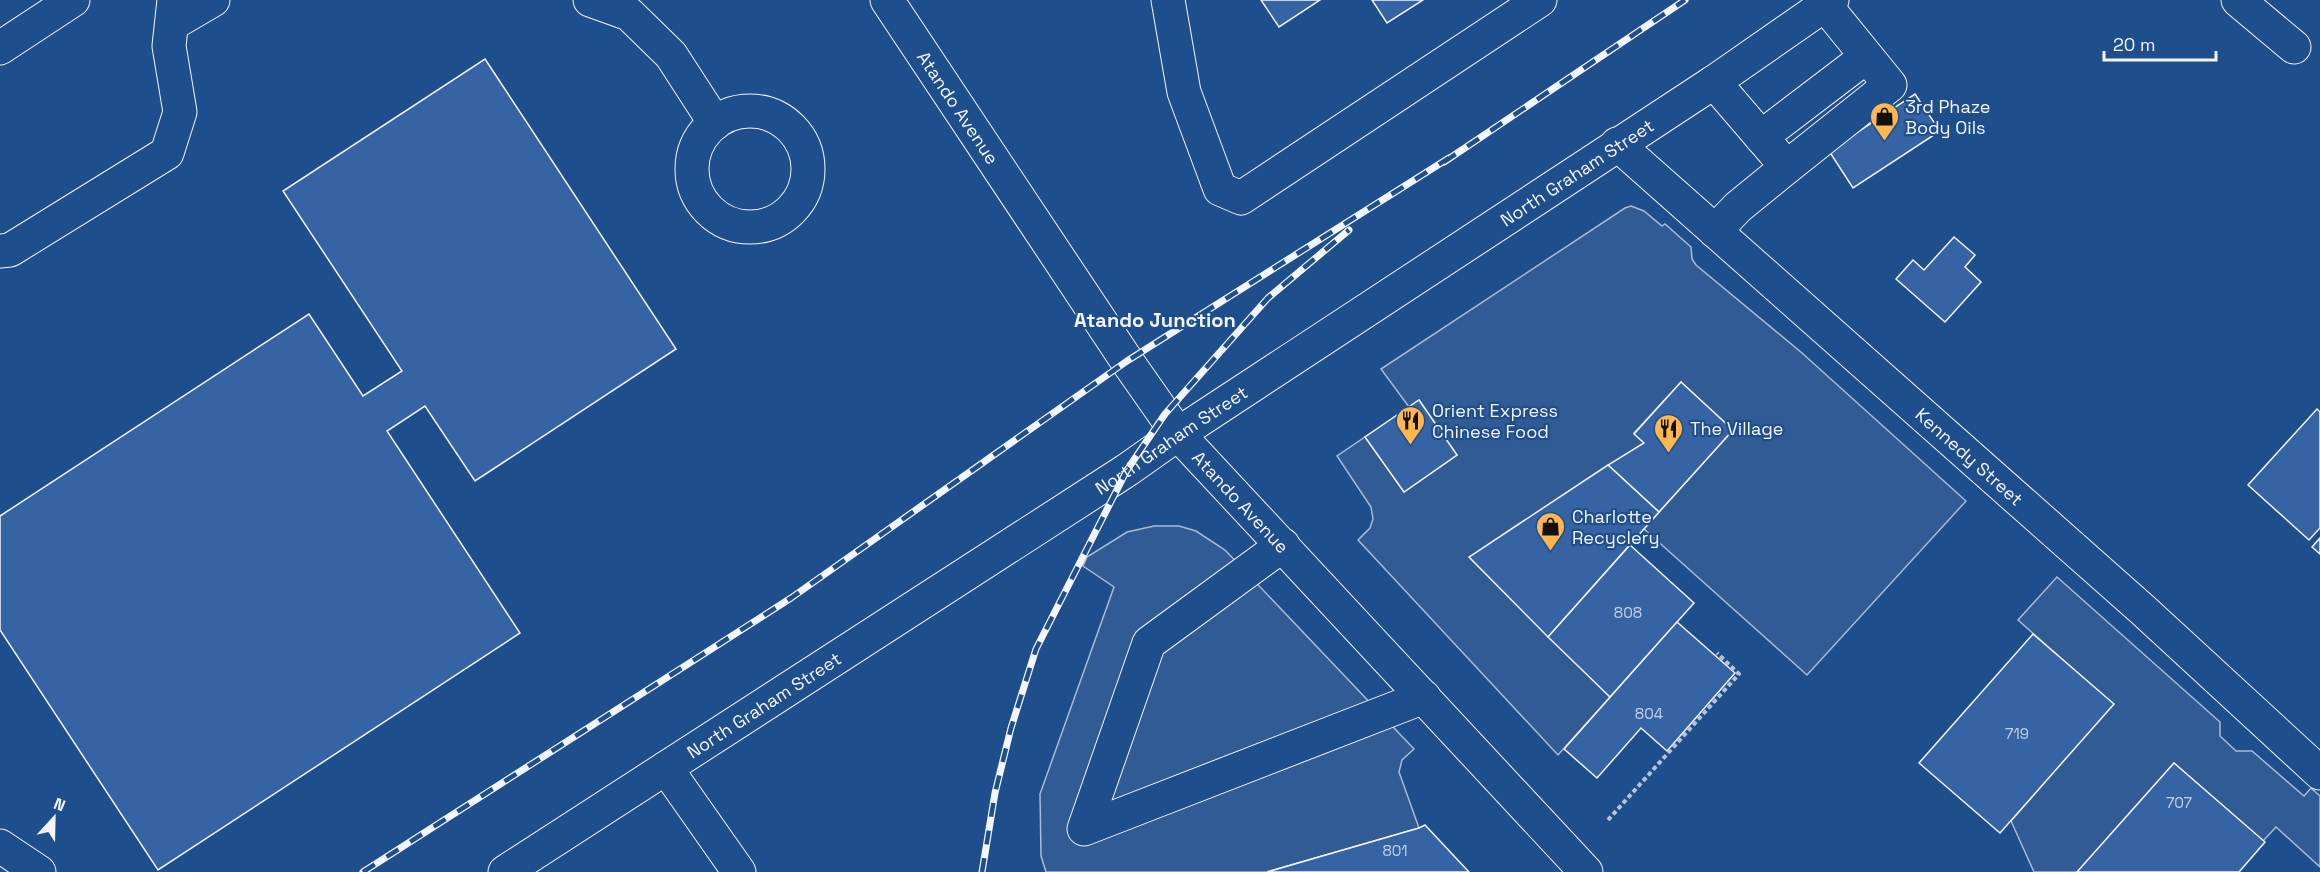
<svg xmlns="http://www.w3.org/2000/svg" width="2320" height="872" font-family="'Space Grotesk',sans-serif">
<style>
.parking{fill:#305b95;stroke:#a8bbd7;stroke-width:1.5}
.building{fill:#3563a3;stroke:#f2f6ff;stroke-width:1.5}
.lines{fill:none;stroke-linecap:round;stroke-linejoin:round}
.minor-casing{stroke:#f2f6ff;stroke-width:35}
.major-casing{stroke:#f2f6ff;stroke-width:35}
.path{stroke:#b3c4dc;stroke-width:4;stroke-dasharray:4.5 3;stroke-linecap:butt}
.minor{stroke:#1f4e8c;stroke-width:33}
.major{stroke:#1f4e8c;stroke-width:33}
.rail-casing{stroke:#f2f6ff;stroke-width:7}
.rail{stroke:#1f4e8c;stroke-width:4.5;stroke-dasharray:14;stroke-linecap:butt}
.labels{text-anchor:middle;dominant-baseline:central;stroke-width:4.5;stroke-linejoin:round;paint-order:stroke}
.number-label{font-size:15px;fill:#c3d1e8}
.poi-label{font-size:18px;fill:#f2f6ff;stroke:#1f4e8c;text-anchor:start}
.street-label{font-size:18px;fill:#f2f6ff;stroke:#1f4e8c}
.neighbourhood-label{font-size:20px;font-weight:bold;fill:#f2f6ff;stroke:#1f4e8c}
</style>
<rect width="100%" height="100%" fill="#1f4e8c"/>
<!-- parking -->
<g class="parking">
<path d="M 1631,206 L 1644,211 L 1662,226 L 1665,224 L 1691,247 L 1692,259 L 1696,265 L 1802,353 L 1966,501 L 1807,675 L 1644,529 L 1733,430 L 1681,382 L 1634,433 L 1644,443 L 1470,557 L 1610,697 L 1558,755 L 1358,540 L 1370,528 L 1373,519 L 1371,507 L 1337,456 L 1365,437 L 1404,492 L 1457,455 L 1419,400 L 1409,407 L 1381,369 L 1625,208 Z"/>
<path d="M 1154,526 L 1179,526 L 1196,531 L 1225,550 L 1414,749 L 1402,760 L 1399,772 L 1419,828 L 1267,872 L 1046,872 L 1041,856 L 1040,794 L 1114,587 L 1083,566 L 1087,557 L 1127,532 Z"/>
<path d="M 2057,577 L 2220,722 L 2220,736 L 2236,751 L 2252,751 L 2304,796 L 2311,788 L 2320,796 L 2320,867 L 2276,827 L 2263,841 L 2174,763 L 2077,872 L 2034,872 L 2011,821 L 2113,704 L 2018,620 Z"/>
</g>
<!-- building -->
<g class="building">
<path d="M 1261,0 L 1320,0 L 1279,27 Z"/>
<path d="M 1372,0 L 1423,0 L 1387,23 Z"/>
<path d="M 485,59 L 676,349 L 475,481 L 425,406 L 387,431 L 520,633 L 158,870 L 0,630 L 0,516 L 309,314 L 363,396 L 402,371 L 283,191 Z"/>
<path d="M 1915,94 L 1940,131 L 1853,188 L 1829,151 Z"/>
<path d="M 1954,237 L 1975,255 L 1965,267 L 1981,282 L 1945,322 L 1896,279 L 1913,260 L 1924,270 Z"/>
<path d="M 1681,382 L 1733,430 L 1659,512 L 1608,465 L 1644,443 L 1634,434 Z"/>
<path d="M 1419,400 L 1457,455 L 1404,492 L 1365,437 Z"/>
<path d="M 2317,409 L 2320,412 L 2320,528 L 2309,540 L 2248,485 Z"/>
<path d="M 1608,465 L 1659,512 L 1548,637 L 1469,557 Z"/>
<path d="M 2320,538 L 2320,554 L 2312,547 Z"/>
<path d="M 1630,545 L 1694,603 L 1610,697 L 1548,637 Z"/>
<path d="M 1677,622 L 1735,673 L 1667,751 L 1641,728 L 1597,778 L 1564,749 Z"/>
<path d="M 2033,634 L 2114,704 L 2000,833 L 1919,763 Z"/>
<path d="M 2174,763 L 2265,842 L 2239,872 L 2077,872 Z"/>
<path d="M 1425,825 L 1469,872 L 1267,872 L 1419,828 Z"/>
</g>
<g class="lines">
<defs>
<g id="minor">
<path d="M 590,0 L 629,14 L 671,55 L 715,123"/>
<path d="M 1168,0 L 1184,92 L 1220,189 L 1241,198 L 1540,0"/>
<path d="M 2238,0 L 2294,47"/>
<path d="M 172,24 L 213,0"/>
<path d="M 0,48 L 73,0"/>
<path d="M 1714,82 L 1787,167 L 1890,85 L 1825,5"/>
<circle cx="750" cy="169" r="58"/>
<path d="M 1761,137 L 1866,57"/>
<path id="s1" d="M 1617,144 L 2143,610 L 2320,773"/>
<path d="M 1715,231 L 1738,207 L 1787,167"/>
<path d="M 0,251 L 10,250 L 167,153 L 180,112 L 169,46 L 174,0"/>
<path d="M 1283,545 L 1149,643 L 1084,829 L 1424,697"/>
<path d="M 666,768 L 739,872"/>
<path d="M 0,846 L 39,872"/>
</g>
<g id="major">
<path id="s2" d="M 887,0 L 1127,361 L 1178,434 L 1586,872"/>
<path id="s3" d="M 505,872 L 1127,470 L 1178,434 L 1714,82 L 1832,0"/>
</g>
</defs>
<!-- minor casing -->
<use href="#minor" class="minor-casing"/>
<!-- major casing -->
<use href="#major" class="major-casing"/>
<!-- path -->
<path class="path" d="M 1608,820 L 1739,674 L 1717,653"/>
<!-- minor -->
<use href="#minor" class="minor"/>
<!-- major -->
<use href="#major" class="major"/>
<defs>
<g id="rail">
<path d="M 1444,162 L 1685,0"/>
<path d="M 363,872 L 791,598 L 1127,361 L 1449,158"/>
<path d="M 982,872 L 995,793 L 1011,728 L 1036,649 L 1127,470 L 1165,414 L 1268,298 L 1349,230"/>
</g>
</defs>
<!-- rail casing -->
<use href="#rail" class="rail-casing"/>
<!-- rail -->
<use href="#rail" class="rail"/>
</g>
<!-- icons -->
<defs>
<symbol id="shop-pin" viewBox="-11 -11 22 30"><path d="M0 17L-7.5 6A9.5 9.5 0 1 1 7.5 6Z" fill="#ffb74d" stroke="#1f4e8c"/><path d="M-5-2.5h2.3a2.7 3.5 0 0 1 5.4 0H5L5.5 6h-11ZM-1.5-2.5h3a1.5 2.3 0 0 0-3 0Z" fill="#111"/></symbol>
<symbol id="restaurant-pin" viewBox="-11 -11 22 30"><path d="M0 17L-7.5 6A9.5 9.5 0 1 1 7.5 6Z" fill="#ffb74d" stroke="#1f4e8c"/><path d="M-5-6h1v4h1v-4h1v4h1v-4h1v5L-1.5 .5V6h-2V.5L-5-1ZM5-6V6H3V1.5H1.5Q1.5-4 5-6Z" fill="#111"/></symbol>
</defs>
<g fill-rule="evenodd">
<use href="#shop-pin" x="1868" y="100" width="33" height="45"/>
<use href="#restaurant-pin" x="1394" y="404" width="33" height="45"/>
<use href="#restaurant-pin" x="1652" y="412" width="33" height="45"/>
<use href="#shop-pin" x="1534" y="510" width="33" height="45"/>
</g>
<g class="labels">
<!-- number labels -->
<g class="number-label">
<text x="1628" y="612">808</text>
<text x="1649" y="713">804</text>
<text x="2017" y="733">719</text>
<text x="2179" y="802">707</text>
<text x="1395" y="850">801</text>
</g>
<!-- poi labels -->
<g class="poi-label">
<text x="1905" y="106">3rd Phaze<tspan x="1905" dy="21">Body Oils</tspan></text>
<text x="1432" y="410">Orient Express<tspan x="1432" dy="21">Chinese Food</tspan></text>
<text x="1690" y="428">The Village</text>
<text x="1572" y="516">Charlotte<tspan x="1572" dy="21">Recyclery</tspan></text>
</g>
<!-- street labels -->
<g class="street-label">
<text stroke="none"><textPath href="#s2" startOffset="129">Atando Avenue</textPath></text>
<text stroke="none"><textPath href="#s3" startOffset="1280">North Graham Street</textPath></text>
<text stroke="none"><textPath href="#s3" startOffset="794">North Graham Street</textPath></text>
<text stroke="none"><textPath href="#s1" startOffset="471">Kennedy Street</textPath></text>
<text stroke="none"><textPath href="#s2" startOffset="615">Atando Avenue</textPath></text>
<text stroke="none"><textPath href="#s3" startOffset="308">North Graham Street</textPath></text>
</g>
<!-- neighbourhood labels -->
<g class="neighbourhood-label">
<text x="1155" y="320">Atando Junction</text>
</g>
</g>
<!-- north arrow -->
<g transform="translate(54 818) rotate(22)" stroke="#1f4e8c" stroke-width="4.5" paint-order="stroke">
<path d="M0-4.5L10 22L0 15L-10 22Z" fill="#f2f6ff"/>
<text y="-9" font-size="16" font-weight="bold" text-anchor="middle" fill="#f2f6ff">N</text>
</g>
<!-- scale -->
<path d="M2104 51v9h112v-9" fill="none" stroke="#f2f6ff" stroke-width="3"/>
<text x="2113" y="51" font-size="18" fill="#f2f6ff" stroke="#1f4e8c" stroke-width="4.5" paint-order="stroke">20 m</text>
</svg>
